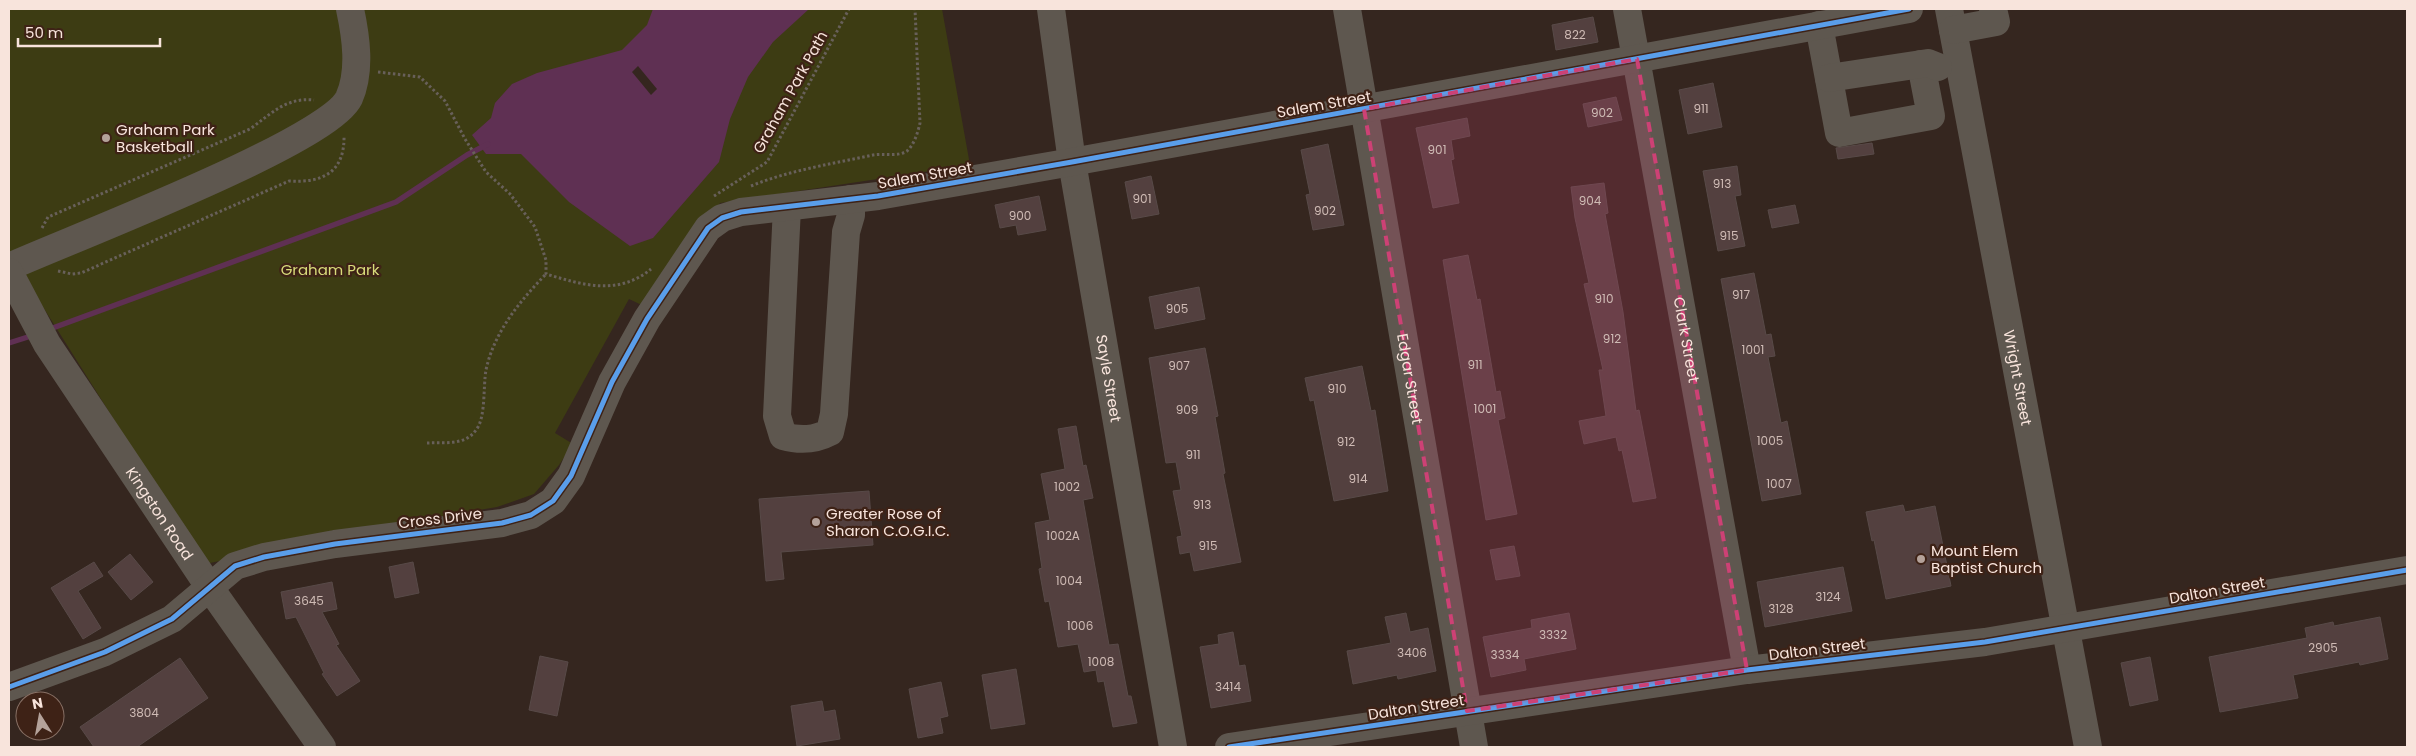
<svg xmlns="http://www.w3.org/2000/svg" width="2416" height="756" font-family="Poppins,sans-serif">
<style>
.green{fill:#3d3c13}
.water{fill:#5f3053}
.pier{fill:#35261f}
.lines{fill:none;stroke-linecap:round;stroke-linejoin:round}
.stream{stroke:#5f3053;stroke-width:5.5}
.building{fill:#53403f;stroke:#584a48}
.path{stroke:#68605a;stroke-width:3;stroke-dasharray:2.5 2.5;stroke-linecap:butt}
.minor{stroke:#5e574f;stroke-width:28}
.cycleway-casing{stroke:#3e2216;stroke-width:8}
.cycleway{stroke:#5a9eea;stroke-width:5}
.marked{fill:#cd4175;fill-opacity:0.2;stroke:#cd4175;stroke-width:4;stroke-dasharray:10 6;stroke-linejoin:round}
.poi-dot{fill:#b4a29a;stroke:#3e2216;stroke-width:2}
.labels{text-anchor:middle;dominant-baseline:central;stroke-width:4.5;stroke-linejoin:round;paint-order:stroke}
.number-label{font-size:12px;fill:#cfbbb5}
.street-label{font-size:15px;fill:#f8e4dc;stroke:#3e2216}
.poi-label{font-size:15px;fill:#f8e4dc;stroke:#3e2216;text-anchor:start}
.park-label{font-size:15px;fill:#d8db7a;stroke:#3e2216}
</style>
<rect width="100%" height="100%" fill="#35261f"/>
<!-- green -->
<path class="green" d="M 9,9 L 942,9 L 970,165 L 720,203 L 648,308 L 629,299 L 555,433 L 573,444 L 559,465 L 534,494 L 497,507 L 413,521 L 205,564 L 9,253 Z"/>
<!-- water -->
<path class="water" d="M 653,9 L 809,9 L 773,42 L 748,77 L 730,119 L 719,162 L 653,238 L 630,246 L 569,202 L 521,154 L 486,154 L 472,135 L 491,118 L 495,103 L 512,84 L 537,73 L 622,50 L 647,25 Z"/>
<!-- pier -->
<path class="pier" d="M 638,66 L 657,89 L 651,95 L 632,72 Z"/>
<g class="lines">
<!-- stream -->
<g class="stream">
<path d="M 50,329 L 396,202 L 467,155 L 488,144"/>
<path d="M 9,343 L 31,336"/>
</g>
</g>
<!-- building -->
<g class="building">
<path d="M 1593,17 L 1598,42 L 1556,50 L 1552,25 Z"/>
<path d="M 1713,83 L 1722,127 L 1688,134 L 1679,90 Z"/>
<path d="M 1616,97 L 1622,120 L 1588,127 L 1583,104 Z"/>
<path d="M 1467,118 L 1470,136 L 1451,140 L 1454,159 L 1451,160 L 1459,203 L 1433,208 L 1416,128 Z"/>
<path d="M 1872,143 L 1874,154 L 1838,159 L 1836,148 Z"/>
<path d="M 1328,144 L 1344,225 L 1313,230 L 1306,195 L 1310,194 L 1301,150 Z"/>
<path d="M 1737,166 L 1741,195 L 1735,196 L 1745,246 L 1718,251 L 1703,171 Z"/>
<path d="M 1151,176 L 1159,214 L 1132,219 L 1125,182 Z"/>
<path d="M 1604,183 L 1608,213 L 1605,214 L 1623,312 L 1636,411 L 1639,410 L 1656,498 L 1633,502 L 1622,450 L 1619,451 L 1616,437 L 1584,444 L 1579,421 L 1606,416 L 1599,370 L 1603,370 L 1584,284 L 1589,283 L 1575,218 L 1571,187 Z"/>
<path d="M 1039,196 L 1046,230 L 1018,235 L 1016,225 L 1000,228 L 995,205 Z"/>
<path d="M 1795,205 L 1799,223 L 1772,228 L 1768,210 Z"/>
<path d="M 1468,255 L 1477,300 L 1480,299 L 1496,392 L 1500,391 L 1505,418 L 1498,420 L 1517,514 L 1486,520 L 1443,260 Z"/>
<path d="M 1754,273 L 1766,335 L 1771,334 L 1775,356 L 1768,357 L 1781,423 L 1787,421 L 1801,494 L 1762,501 L 1721,279 Z"/>
<path d="M 1199,287 L 1205,319 L 1155,329 L 1149,297 Z"/>
<path d="M 1205,348 L 1218,416 L 1215,417 L 1225,473 L 1223,474 L 1241,562 L 1194,571 L 1190,552 L 1180,554 L 1177,537 L 1182,536 L 1173,491 L 1181,490 L 1176,462 L 1166,463 L 1149,358 Z"/>
<path d="M 1362,366 L 1371,411 L 1375,410 L 1388,491 L 1334,501 L 1314,400 L 1310,401 L 1305,378 Z"/>
<path d="M 1076,426 L 1083,466 L 1086,465 L 1093,498 L 1083,500 L 1109,645 L 1118,644 L 1128,696 L 1131,696 L 1137,723 L 1113,727 L 1104,681 L 1098,682 L 1096,670 L 1084,672 L 1078,644 L 1058,647 L 1049,601 L 1045,602 L 1039,569 L 1042,568 L 1035,523 L 1050,520 L 1041,474 L 1065,469 L 1058,429 Z"/>
<path d="M 869,491 L 873,545 L 781,552 L 784,579 L 766,581 L 759,499 Z"/>
<path d="M 1903,505 L 1905,512 L 1935,506 L 1951,586 L 1886,599 L 1874,540 L 1872,541 L 1866,512 Z"/>
<path d="M 1514,546 L 1520,576 L 1496,580 L 1490,550 Z"/>
<path d="M 130,554 L 153,582 L 131,600 L 108,572 Z"/>
<path d="M 94,562 L 103,576 L 78,591 L 101,628 L 83,639 L 51,588 Z"/>
<path d="M 413,562 L 419,593 L 395,598 L 389,567 Z"/>
<path d="M 1843,567 L 1852,611 L 1765,627 L 1757,582 Z"/>
<path d="M 332,582 L 337,609 L 322,612 L 339,644 L 336,645 L 360,681 L 337,696 L 322,674 L 324,673 L 296,617 L 286,619 L 281,592 Z"/>
<path d="M 1406,613 L 1410,632 L 1428,628 L 1436,671 L 1398,679 L 1397,675 L 1353,684 L 1347,651 L 1391,643 L 1385,617 Z"/>
<path d="M 1569,613 L 1576,649 L 1524,659 L 1526,670 L 1491,677 L 1483,637 L 1532,628 L 1531,620 Z"/>
<path d="M 2380,617 L 2388,659 L 2360,665 L 2359,662 L 2293,675 L 2298,698 L 2220,712 L 2209,657 L 2307,638 L 2305,628 L 2333,622 L 2334,626 Z"/>
<path d="M 1233,632 L 1239,666 L 1245,665 L 1251,701 L 1211,708 L 1200,647 L 1219,644 L 1218,635 Z"/>
<path d="M 540,656 L 568,662 L 557,716 L 529,710 Z"/>
<path d="M 2150,657 L 2158,700 L 2130,706 L 2121,663 Z"/>
<path d="M 180,658 L 208,698 L 137,747 L 94,747 L 80,727 Z"/>
<path d="M 1016,669 L 1025,724 L 991,729 L 982,675 Z"/>
<path d="M 941,682 L 948,716 L 940,718 L 943,733 L 918,738 L 909,689 Z"/>
<path d="M 822,701 L 824,712 L 835,710 L 840,739 L 797,746 L 791,706 Z"/>
</g>
<g class="lines">
<!-- path -->
<g class="path">
<path d="M 378,72 L 420,77 L 445,101 L 465,139 L 486,172 L 510,194 L 535,227 L 546,260 L 546,274 C 583,285 618,296 651,269"/>
<path d="M 751,186 C 790,170 832,164 873,155 C 884,153 898,157 907,151 C 914,145 918,132 920,123 L 915,9"/>
<path d="M 714,196 L 767,162 L 849,9"/>
<path d="M 42,228 L 48,217 L 250,129 C 271,114 286,97 314,100"/>
<path d="M 58,271 L 72,274 L 81,273 L 289,181 C 322,183 345,173 344,135"/>
<path d="M 427,443 C 444,442 465,446 476,430 C 486,418 483,386 486,370 C 494,332 520,301 546,274"/>
</g>
<!-- minor -->
<g class="minor">
<path id="s1" d="M 1051,9 L 1072,162 L 1173,747"/>
<path id="s2" d="M 1347,9 L 1474,747"/>
<path id="s3" d="M 1627,9 L 1747,670"/>
<path id="s4" d="M 1949,9 L 2088,747"/>
<path d="M 1819,25 L 1839,133 L 1931,116 L 1921,64"/>
<path d="M 1953,30 L 1996,22 L 1993,9"/>
<path d="M 1829,78 L 1928,63 L 1938,67"/>
<path d="M 787,207 L 777,416 L 783,436 C 801,441 815,440 830,432 L 834,414 L 846,232 L 851,215 L 851,199"/>
<path d="M 9,267 C 66,241 328,142 349,98 C 361,71 356,37 350,9"/>
<path id="s5" d="M 9,272 L 47,344 L 210,588 L 322,747"/>
<path d="M 9,687 L 105,652 L 172,619 L 235,566 L 264,557 L 335,544 L 502,523 L 531,515 L 553,501 L 571,476 L 612,382 L 647,319 L 708,228 L 722,218 L 741,212 L 878,196 L 1072,162 L 1909,9"/>
<path d="M 1229,747 L 1747,670 L 1985,642 L 2407,570"/>
</g>
<defs>
<g id="cycleway">
<path d="M 9,687 L 105,652 L 172,619 L 235,566 L 264,557 L 335,544 L 502,523 L 531,515 L 553,501 L 571,476 L 612,382 L 647,319 L 708,228 L 722,218 L 741,212 L 878,196 L 1072,162 L 1909,9"/>
<path d="M 1229,747 L 1747,670 L 1985,642 L 2407,570"/>
</g>
</defs>
<!-- cycleway casing -->
<use href="#cycleway" class="cycleway-casing"/>
<!-- cycleway -->
<use href="#cycleway" class="cycleway"/>
</g>
<!-- marked area -->
<path class="marked" d="M 1637,59 L 1747,670 L 1467,711 L 1364,109 Z"/>
<!-- markers -->
<g class="poi-dot">
<circle cx="106" cy="138" r="5"/>
<circle cx="816" cy="522" r="5"/>
<circle cx="1921" cy="559" r="5"/>
</g>
<g class="labels">
<!-- number labels -->
<g class="number-label">
<text x="1575" y="34">822</text>
<text x="1701" y="108">911</text>
<text x="1602" y="112">902</text>
<text x="1437" y="149">901</text>
<text x="1722" y="183">913</text>
<text x="1142" y="198">901</text>
<text x="1590" y="200">904</text>
<text x="1325" y="210">902</text>
<text x="1020" y="215">900</text>
<text x="1729" y="235">915</text>
<text x="1741" y="294">917</text>
<text x="1604" y="298">910</text>
<text x="1177" y="308">905</text>
<text x="1612" y="338">912</text>
<text x="1753" y="349">1001</text>
<text x="1475" y="364">911</text>
<text x="1179" y="365">907</text>
<text x="1337" y="388">910</text>
<text x="1485" y="408">1001</text>
<text x="1187" y="409">909</text>
<text x="1770" y="440">1005</text>
<text x="1346" y="441">912</text>
<text x="1193" y="454">911</text>
<text x="1358" y="478">914</text>
<text x="1779" y="483">1007</text>
<text x="1067" y="486">1002</text>
<text x="1202" y="504">913</text>
<text x="1063" y="535">1002A</text>
<text x="1208" y="545">915</text>
<text x="1069" y="580">1004</text>
<text x="1828" y="596">3124</text>
<text x="309" y="600">3645</text>
<text x="1781" y="608">3128</text>
<text x="1080" y="625">1006</text>
<text x="1553" y="634">3332</text>
<text x="2323" y="647">2905</text>
<text x="1412" y="652">3406</text>
<text x="1505" y="654">3334</text>
<text x="1101" y="661">1008</text>
<text x="1228" y="686">3414</text>
<text x="144" y="712">3804</text>
</g>
<!-- street labels -->
<g class="street-label">
<text transform="translate(790 92) rotate(-61)">Graham Park Path</text>
<text transform="translate(1324 104) rotate(-10)">Salem Street</text>
<text transform="translate(925 175) rotate(-10)">Salem Street</text>
<text stroke="none"><textPath href="#s3" startOffset="336">Clark Street</textPath></text>
<text stroke="none"><textPath href="#s1" startOffset="374">Sayle Street</textPath></text>
<text stroke="none"><textPath href="#s2" startOffset="375">Edgar Street</textPath></text>
<text stroke="none"><textPath href="#s4" startOffset="375">Wright Street</textPath></text>
<text stroke="none"><textPath href="#s5" startOffset="285">Kingston Road</textPath></text>
<text transform="translate(440 518) rotate(-7)">Cross Drive</text>
<text transform="translate(2217 590) rotate(-10)">Dalton Street</text>
<text transform="translate(1817 649) rotate(-7)">Dalton Street</text>
<text transform="translate(1416 707) rotate(-9)">Dalton Street</text>
</g>
<!-- poi labels -->
<g class="poi-label">
<text x="116" y="129">Graham Park<tspan x="116" dy="17">Basketball</tspan></text>
<text x="826" y="513">Greater Rose of<tspan x="826" dy="17">Sharon C.O.G.I.C.</tspan></text>
<text x="1931" y="550">Mount Elem<tspan x="1931" dy="17">Baptist Church</tspan></text>
</g>
<!-- park labels -->
<g class="park-label">
<text x="330" y="269">Graham Park</text>
</g>
</g>
<!-- border -->
<rect width="2416" height="756" fill="none" stroke="#f8e4dc" stroke-width="20"/>
<!-- north arrow -->
<g transform="translate(40 716) rotate(349)"><circle r="24" fill="#3e2216" stroke="#887065"/>
<path d="M0-4L9 19L0 12L-9 19Z" fill="#b4a29a"/>
<text y="-8" font-size="14" font-weight="bold" text-anchor="middle" fill="#f8e4dc">N</text>
</g>
<!-- scale -->
<path d="M18 38v8h142v-8" fill="none" stroke="#f8e4dc" stroke-width="2.5"/>
<text x="25" y="38" font-size="15" fill="#f8e4dc" stroke="#3e2216" stroke-width="4" paint-order="stroke">50 m</text>
</svg>
